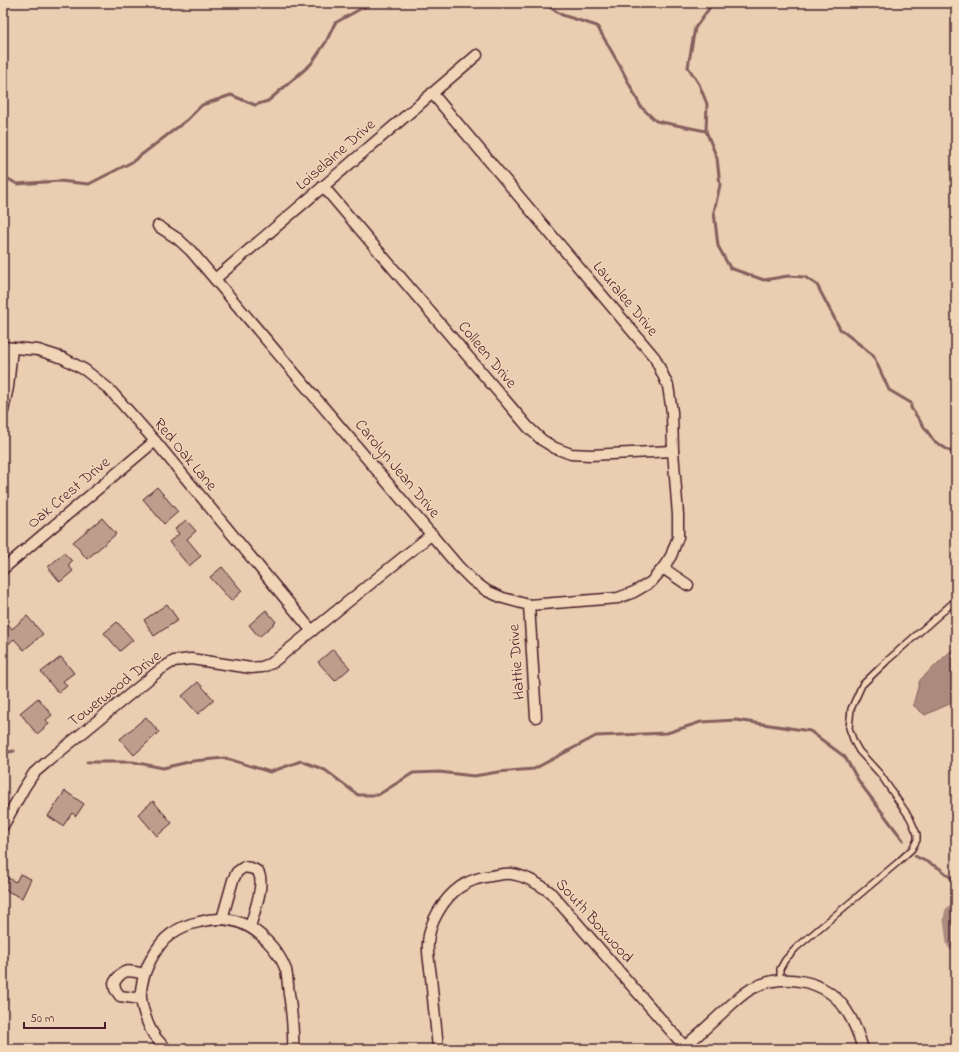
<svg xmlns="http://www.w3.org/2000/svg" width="959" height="1052" font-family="'Indie Flower',sans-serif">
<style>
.water{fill:#ac8a7e;stroke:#855f5d}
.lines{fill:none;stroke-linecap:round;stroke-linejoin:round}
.stream{stroke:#855f5d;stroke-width:3}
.river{stroke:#ac8a7e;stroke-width:19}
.building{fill:#bd9d8c;stroke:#4a1f2b}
.lane-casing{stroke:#4a1f2b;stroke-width:8}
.street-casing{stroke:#4a1f2b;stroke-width:13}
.lane{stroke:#f0d5b7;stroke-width:5}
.street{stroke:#f0d5b7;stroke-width:10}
.labels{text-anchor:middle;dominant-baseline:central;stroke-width:3;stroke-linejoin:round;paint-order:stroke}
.street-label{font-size:16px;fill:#4a1f2b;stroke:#f0d5b7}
</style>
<rect width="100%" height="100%" fill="#e9ceb1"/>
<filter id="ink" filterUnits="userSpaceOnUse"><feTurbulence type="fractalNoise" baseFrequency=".025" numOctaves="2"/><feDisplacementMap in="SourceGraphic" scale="8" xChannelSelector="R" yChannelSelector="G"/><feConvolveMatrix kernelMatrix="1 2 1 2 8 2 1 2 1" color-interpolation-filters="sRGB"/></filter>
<g filter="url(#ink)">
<!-- water -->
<path class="water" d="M 956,646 L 956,701 L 925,715 L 913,705 L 920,680 Z"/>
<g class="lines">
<!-- stream -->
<g class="stream">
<path d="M 543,3 L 562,15 L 597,26 L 620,66 L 641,107 L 656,121 L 706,131"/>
<path d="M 713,3 L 695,28 L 688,67 L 699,84 L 707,104 L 706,131 L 717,158 L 720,185 L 714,212 L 718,246 L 730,268 L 764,280 L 788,276 L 805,277 L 817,285 L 840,329 L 873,355 L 889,390 L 911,403 L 911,408 L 934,441 L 956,455"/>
<path d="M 3,176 L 17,184 L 59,181 L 89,184 L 132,162 L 187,120 L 202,105 L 231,95 L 255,105 L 268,101 L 311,64 L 326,42 L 335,23 L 371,3"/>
<path d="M 3,753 L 14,751"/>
<path d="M 87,762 L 133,762 L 163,768 L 193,761 L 225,758 L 270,772 L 301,761 L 325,770 L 358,795 L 378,795 L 413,773 L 439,772 L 474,776 L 498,772 L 534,769 L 596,736 L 667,733 L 701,722 L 736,720 L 810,731 L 845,757 L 860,783 L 903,840"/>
<path d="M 915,856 L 939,868 L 956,882"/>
</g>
<!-- river -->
<path class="river" d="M 956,913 L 954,914 L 953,919 L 956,942"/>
</g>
<!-- building -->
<g class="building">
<path d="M 157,487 L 178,512 L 164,524 L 143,499 Z"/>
<path d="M 102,518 L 116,534 L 87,559 L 73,542 Z"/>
<path d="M 186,520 L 196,531 L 187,539 L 201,556 L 189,566 L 169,542 L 179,534 L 175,529 Z"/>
<path d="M 64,553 L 72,561 L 68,565 L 73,571 L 60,582 L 48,567 Z"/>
<path d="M 222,567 L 242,591 L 231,601 L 210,577 Z"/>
<path d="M 167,604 L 178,620 L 154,636 L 144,620 Z"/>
<path d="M 266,610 L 276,622 L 259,637 L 249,625 Z"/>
<path d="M 27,616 L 43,634 L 24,650 L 14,639 L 4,648 L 3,629 L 8,624 L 12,629 Z"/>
<path d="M 117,622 L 133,640 L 120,651 L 104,633 Z"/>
<path d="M 333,649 L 350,668 L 335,681 L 318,662 Z"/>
<path d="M 61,657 L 74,673 L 63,681 L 67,686 L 58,693 L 41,672 Z"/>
<path d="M 198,682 L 214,700 L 198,714 L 182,696 Z"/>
<path d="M 38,698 L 52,715 L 46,720 L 49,724 L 37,734 L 20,713 Z"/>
<path d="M 146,717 L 159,732 L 134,755 L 120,739 Z"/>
<path d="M 65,791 L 84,804 L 76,816 L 72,813 L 63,826 L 48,816 Z"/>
<path d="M 153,801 L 172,823 L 157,836 L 138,814 Z"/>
<path d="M 20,874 L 31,879 L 22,898 L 3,889 L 3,884 L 6,877 L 16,882 Z"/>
</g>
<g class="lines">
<defs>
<path id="lane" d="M 780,981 L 780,969 L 785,960 L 796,948 L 897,863 L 912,849 L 917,840 L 917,834 L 910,818 L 880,774 L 859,751 L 854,742 L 849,728 L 851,709 L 862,685 L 889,659 L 956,600"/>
<g id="street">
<path d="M 323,186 L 528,427 L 542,440 L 555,448 L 571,454 L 590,455 L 673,451"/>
<path d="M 158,226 L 178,239 L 191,251 L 458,566 L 472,580 L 487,591 L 503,598 L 529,605 L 618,598 L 634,592 L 651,582 L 663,568 L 671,556 L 678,537 L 678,515 L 673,451 L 672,412 L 668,386 L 655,358 L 432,93"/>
<path d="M 215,279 L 477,55"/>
<path d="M 3,347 L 38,350 L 63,358 L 85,370 L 109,389 L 155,441 L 312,631"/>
<path d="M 3,411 L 8,387 L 12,348"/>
<path d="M 663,568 L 688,585"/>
<path d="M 3,569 L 38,539 L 155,441"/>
<path d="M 529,605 L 536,717"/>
<path d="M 3,826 L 24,788 L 34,773 L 48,761 L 161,669 L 174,661 L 191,659 L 251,668 L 262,667 L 272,663 L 432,534"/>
<path d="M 222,919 L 233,880 L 237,872 L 244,867 C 249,868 255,868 258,872 C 266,883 253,915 250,927"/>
<path d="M 141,999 L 120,996 L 115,989 L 114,983 C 123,968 129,970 144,974"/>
<path d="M 166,1049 C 162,1044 157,1040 154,1035 C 148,1027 142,1008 141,998 C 140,985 144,974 149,963 C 154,953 162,940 171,934 C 179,928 189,924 199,922 C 224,915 247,921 266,940 C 274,948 282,959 286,970 C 288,979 288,991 290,1000 C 292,1017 294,1033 293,1049"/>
<path d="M 438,1049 C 436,1025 433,1001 431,977 C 430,966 427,953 428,943 C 429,923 443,899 460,887 C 469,881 480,877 491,876 C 498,875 505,873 512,874 C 526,876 539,884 550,892 L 685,1047"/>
<path d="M 682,1049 C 696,1037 709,1025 723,1012 C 732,1004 741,995 751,989 C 782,972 826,979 846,1010 C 854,1022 859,1035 863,1049"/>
</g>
</defs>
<!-- lane casing -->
<use href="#lane" class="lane-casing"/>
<!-- street casing -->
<use href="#street" class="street-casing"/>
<!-- lane -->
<use href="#lane" class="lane"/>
<!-- street -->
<use href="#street" class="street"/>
</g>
</g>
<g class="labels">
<!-- street labels -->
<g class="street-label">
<text transform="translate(336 155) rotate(-41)">Loiselaine Drive</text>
<text transform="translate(625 299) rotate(50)">Lauralee Drive</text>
<text transform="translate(487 355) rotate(50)">Colleen Drive</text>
<text transform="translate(185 455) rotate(50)">Red Oak Lane</text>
<text transform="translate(397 469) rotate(50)">Carolyn Jean Drive</text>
<text transform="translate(69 493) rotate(-40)">Oak Crest Drive</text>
<text transform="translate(517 662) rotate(-94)">Hattie Drive</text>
<text transform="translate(115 689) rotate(-38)">Towerwood Drive</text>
<text transform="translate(594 921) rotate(48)">South Boxwood</text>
</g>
</g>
<!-- margin -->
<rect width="959" height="1052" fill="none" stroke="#f0d5b7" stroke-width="16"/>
<rect x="8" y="8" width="943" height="1036" fill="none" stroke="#4a1f2b" stroke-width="1.5" filter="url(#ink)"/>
<!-- scale -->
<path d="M24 1022v6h81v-6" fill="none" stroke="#4a1f2b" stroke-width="2"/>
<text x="30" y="1022" font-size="12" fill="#4a1f2b" stroke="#f0d5b7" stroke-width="3" paint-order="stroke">50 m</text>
</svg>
